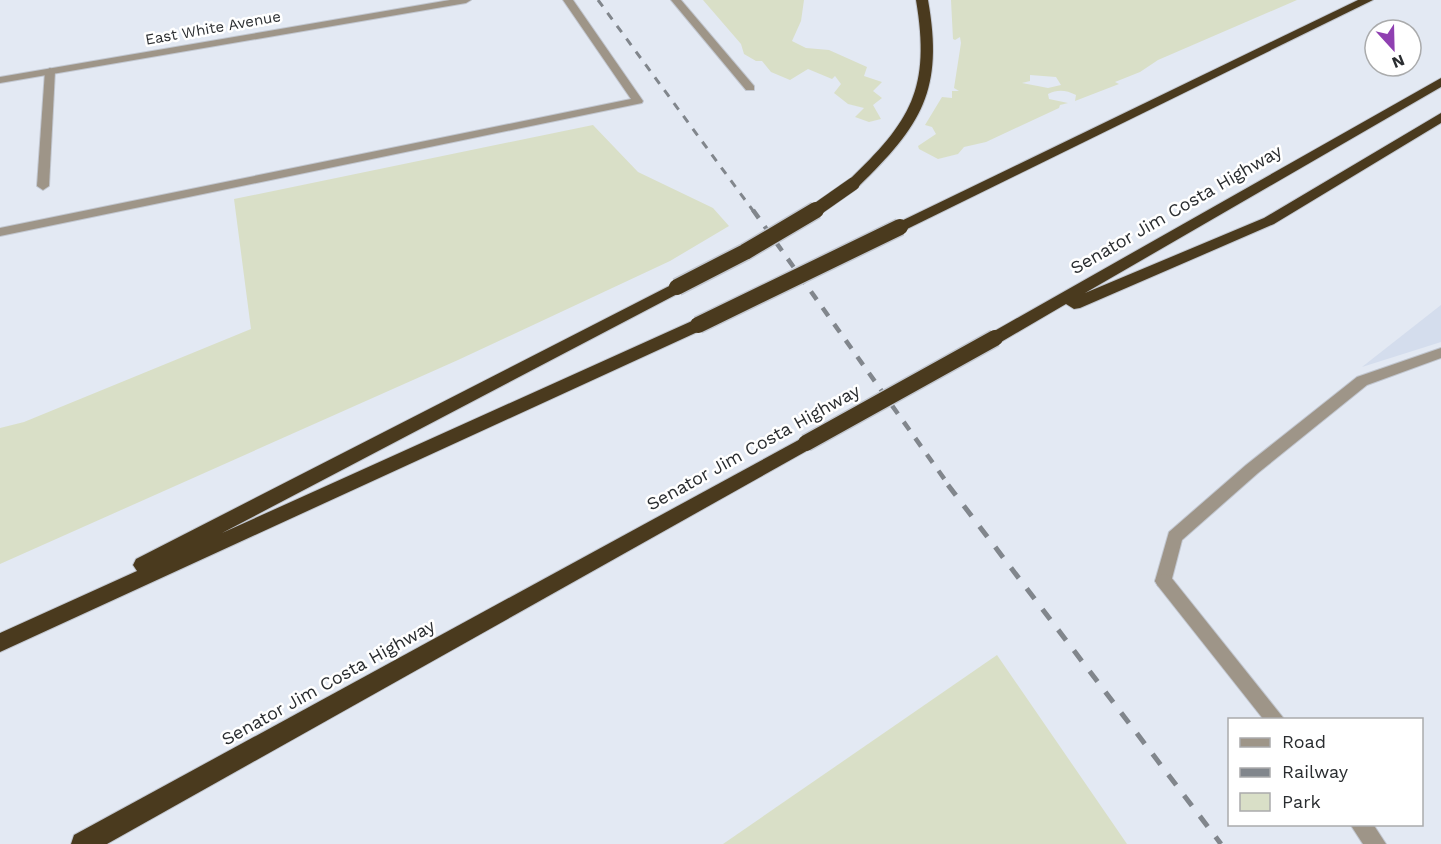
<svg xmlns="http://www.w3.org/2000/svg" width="1441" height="844" font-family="'Work Sans',sans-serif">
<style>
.built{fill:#d4dded}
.green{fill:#d9dfc7;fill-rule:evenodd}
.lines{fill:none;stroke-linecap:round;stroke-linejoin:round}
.lane-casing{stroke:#c2c7d0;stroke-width:2}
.street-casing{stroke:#c2c7d0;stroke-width:2}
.highway-casing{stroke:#c2c7d0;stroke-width:2}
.lane{fill:#9e9588;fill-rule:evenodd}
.street{fill:#9e9588;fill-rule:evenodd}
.highway{fill:#4a3a1e;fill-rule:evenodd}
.rail-far2{stroke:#81868c;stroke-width:3;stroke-dasharray:8 8;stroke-linecap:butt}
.rail-far1{stroke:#81868c;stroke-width:4.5;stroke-dasharray:10 10;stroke-linecap:butt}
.rail{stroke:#81868c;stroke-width:5;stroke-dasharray:13 13;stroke-linecap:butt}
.highway-bridge-far1-casing{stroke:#c2c7d0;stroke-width:14;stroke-linecap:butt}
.highway-bridge-casing{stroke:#c2c7d0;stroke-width:19;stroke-linecap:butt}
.highway-bridge-far1{stroke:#4a3a1e;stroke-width:13}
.highway-bridge{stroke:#4a3a1e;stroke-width:16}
.labels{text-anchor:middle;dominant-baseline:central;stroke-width:5;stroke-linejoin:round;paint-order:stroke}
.far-street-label{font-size:15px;fill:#2a2d30;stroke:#fff}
.street-label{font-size:18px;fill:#2a2d30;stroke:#fff}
</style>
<rect width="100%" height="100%" fill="#e3e9f3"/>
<!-- built -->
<path class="built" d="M 1441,305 L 1441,342 L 1362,367 Z"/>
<!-- green -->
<g class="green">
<path d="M 703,0 L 804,0 L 801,21 L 792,41 L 806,48 L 829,50 L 867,67 L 864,76 L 882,82 L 873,91 L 882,98 L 873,105 L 881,119 L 869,122 L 855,117 L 864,108 L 848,104 L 834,93 L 841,84 L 835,76 L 832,79 L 808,69 L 790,80 L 771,72 L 762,61 L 756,61 L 744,54 L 741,44 Z"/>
<path d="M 951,0 L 1297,0 L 1158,60 L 1140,72 L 1115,82 L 1119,84 L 1075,101 L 1076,95 C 1066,90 1058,89 1048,94 L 1049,99 L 1068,103 L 1060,105 L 1059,108 L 986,142 L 964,147 L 958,154 L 938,159 L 919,149 L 918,146 L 936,134 L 932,127 L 925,125 L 942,97 L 952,98 L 952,91 L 959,91 L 954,88 L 961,43 L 960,37 L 955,40 L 953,39 ZM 1030,75 L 1056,77 L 1061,85 L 1048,88 L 1022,83 L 1030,81 Z"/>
<path d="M 593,125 L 638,172 L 713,208 L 729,226 L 670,261 L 458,360 L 0,564 L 0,428 L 24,422 L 251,329 L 234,199 Z"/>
<path d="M 997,655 L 1127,844 L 723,844 Z"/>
</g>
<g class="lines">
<defs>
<g id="lane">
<path d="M 563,0 L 573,0 L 643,101 L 642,103 L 0,236 L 0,228 L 631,99 Z"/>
<path d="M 50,68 L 55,71 L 49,186 L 43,190 L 37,186 L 45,71 Z"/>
<path d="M 1441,348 L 1441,358 L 1367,385 L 1258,473 L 1182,540 L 1170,586 L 1164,588 L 1158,586 L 1155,581 L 1169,532 L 1246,465 L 1357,377 Z"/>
</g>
<g id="street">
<path d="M 450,0 L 471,0 L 466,3 L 0,83 L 0,77 Z"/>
<path d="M 671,0 L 681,0 L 754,86 L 754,90 L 746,90 Z"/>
<path d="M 1164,574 L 1170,576 L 1285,720 L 1264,720 L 1158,586 L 1155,581 L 1158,576 Z"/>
<path d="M 1350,824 L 1373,824 L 1386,844 L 1363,844 Z"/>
</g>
<g id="highway">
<path d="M 916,0 L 928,0 C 944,90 922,125 858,187 L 848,187 L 846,184 L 848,181 C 911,121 931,89 916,0 Z"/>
<path d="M 1358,0 L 1373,0 L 905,230 L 900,231 L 893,227 L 895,224 Z"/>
<path d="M 1441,78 L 1441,87 L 1085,293 L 1264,218 L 1441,113 L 1441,123 L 1274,224 L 1080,308 L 1074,309 L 1066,304 L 1001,342 L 989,342 L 987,338 L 989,334 Z"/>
<path d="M 677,282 L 683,283 L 685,287 L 683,291 L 222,533 L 692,321 L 704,321 L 706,325 L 704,329 L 0,652 L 0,633 L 137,571 L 133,565 L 136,559 Z"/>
<path d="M 806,436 L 812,438 L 815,443 L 812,448 L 107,844 L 71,844 L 74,835 Z"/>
</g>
</defs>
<!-- lane casing -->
<use href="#lane" class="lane-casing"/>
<!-- street casing -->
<use href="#street" class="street-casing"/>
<!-- highway casing -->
<use href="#highway" class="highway-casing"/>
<!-- lane -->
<use href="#lane" class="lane"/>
<!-- street -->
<use href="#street" class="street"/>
<!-- highway -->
<use href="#highway" class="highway"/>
<!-- rail-far2 -->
<path class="rail-far2" d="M 598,0 L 754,212"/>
<!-- rail-far1 -->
<path class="rail-far1" d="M 753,210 L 950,487"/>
<!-- rail -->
<path class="rail" d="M 948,485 L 1221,844"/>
<defs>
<path id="highway-bridge-far1" d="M 813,212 L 853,184"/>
<g id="highway-bridge">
<path d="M 677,287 L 745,252 L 816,210"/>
<path d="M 698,325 L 900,227"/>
<path d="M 806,443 L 995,338"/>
</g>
</defs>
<!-- highway-bridge-far1 casing -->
<use href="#highway-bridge-far1" class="highway-bridge-far1-casing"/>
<!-- highway-bridge casing -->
<use href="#highway-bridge" class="highway-bridge-casing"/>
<!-- highway-bridge-far1 -->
<use href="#highway-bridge-far1" class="highway-bridge-far1"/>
<!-- highway-bridge -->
<use href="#highway-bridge" class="highway-bridge"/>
</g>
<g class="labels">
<!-- far-street labels -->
<g class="far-street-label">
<text transform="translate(213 28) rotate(-10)">East White Avenue</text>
</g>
<!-- street labels -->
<g class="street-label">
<text transform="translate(1176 209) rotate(-30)">Senator Jim Costa Highway</text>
<text transform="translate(753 447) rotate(-29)">Senator Jim Costa Highway</text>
<text transform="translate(328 682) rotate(-29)">Senator Jim Costa Highway</text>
</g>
</g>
<!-- legend -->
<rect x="1228" y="718" width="195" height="108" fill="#ffffff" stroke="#aaabac" stroke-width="1.5"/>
<rect x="1240" y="738" width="30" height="9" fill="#9e9588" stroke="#aaabac" stroke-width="1.5"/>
<text x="1282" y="748" font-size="18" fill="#2a2d30">Road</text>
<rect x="1240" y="768" width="30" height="9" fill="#81868c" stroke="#aaabac" stroke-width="1.5"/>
<text x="1282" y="778" font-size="18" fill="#2a2d30">Railway</text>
<rect x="1240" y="793" width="30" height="18" fill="#d9dfc7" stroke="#aaabac" stroke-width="1.5"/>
<text x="1282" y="808" font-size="18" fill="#2a2d30">Park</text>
<!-- north arrow -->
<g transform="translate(1393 48) rotate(158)"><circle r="28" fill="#ffffff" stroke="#aaabac" stroke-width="1.5"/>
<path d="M0-4.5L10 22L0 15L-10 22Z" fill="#8f40b1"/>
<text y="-9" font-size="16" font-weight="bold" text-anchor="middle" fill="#2a2d30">N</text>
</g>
</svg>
